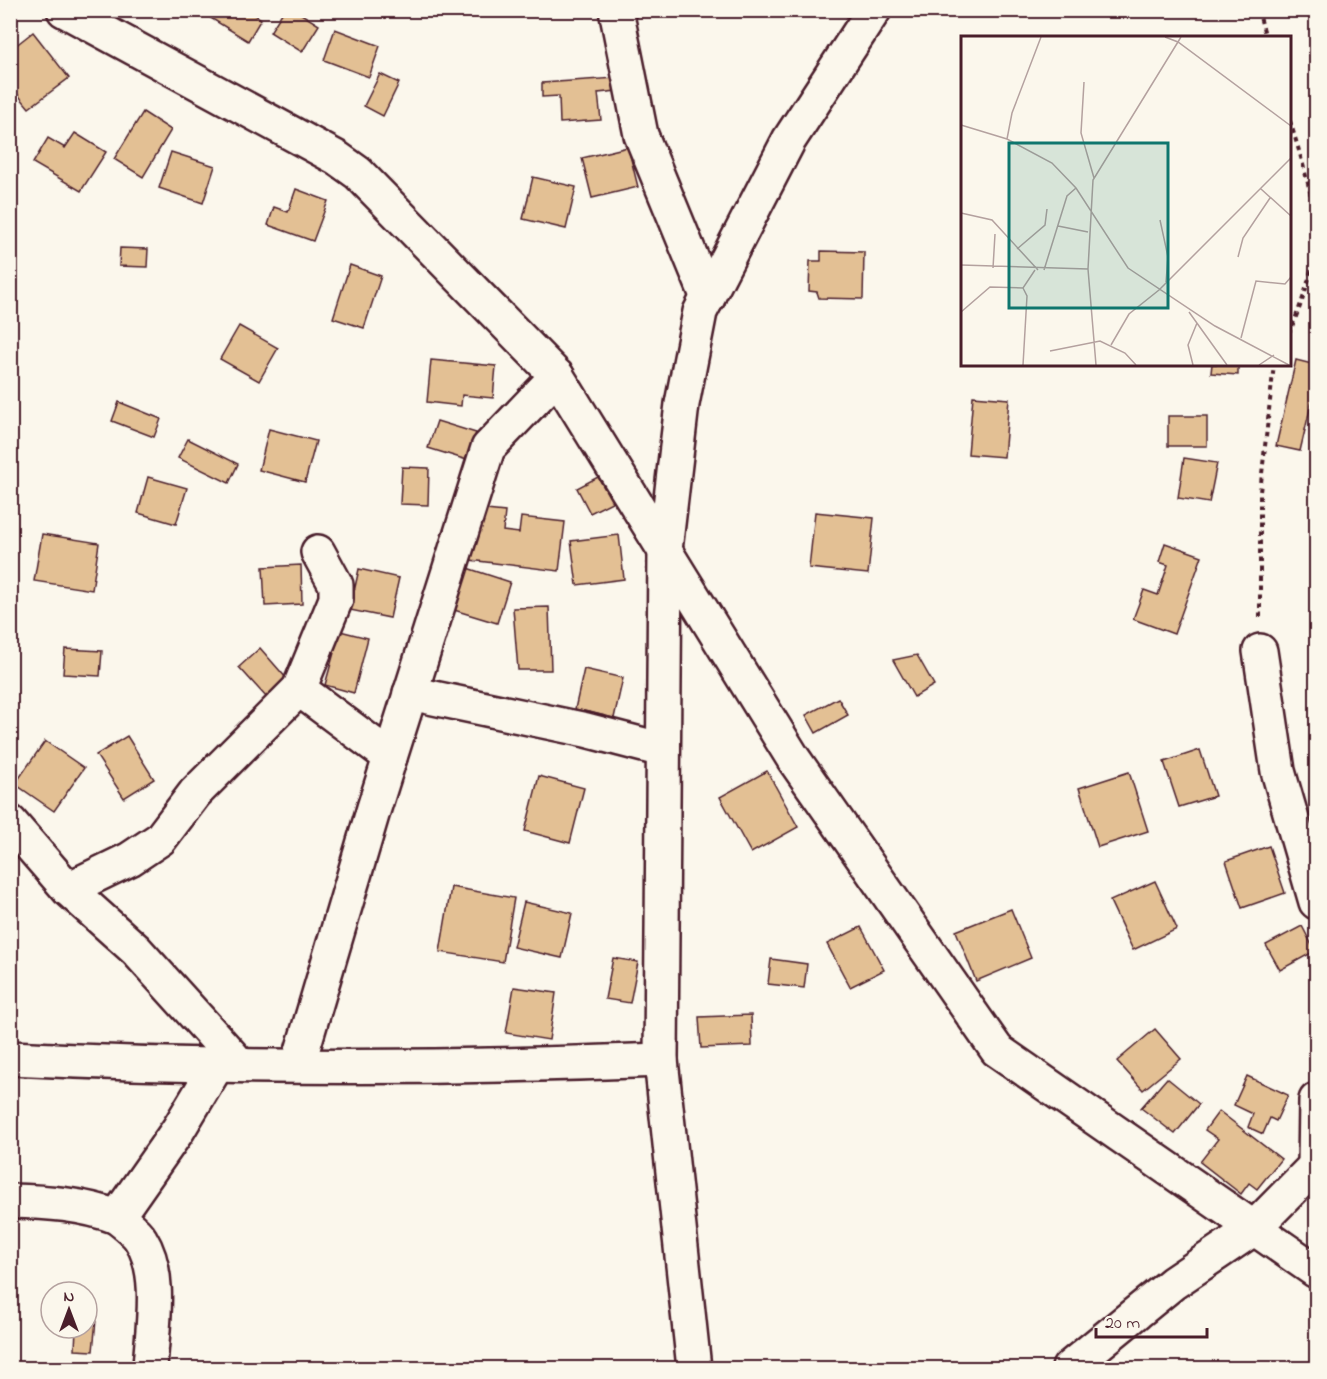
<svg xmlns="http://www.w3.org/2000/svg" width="1327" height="1379" font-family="'Indie Flower',sans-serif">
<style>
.building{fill:#e3c094;stroke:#4a1f2b;stroke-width:1.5}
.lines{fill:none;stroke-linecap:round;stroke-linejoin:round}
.minor-casing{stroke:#4a1f2b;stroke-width:38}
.path{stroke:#4a1f2b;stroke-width:4;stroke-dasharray:4.5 4.5;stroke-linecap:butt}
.minor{stroke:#fbf7ec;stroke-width:33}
.inset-road{fill:none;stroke:#b4a19f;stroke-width:1.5}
.view{fill:#0f766e;fill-opacity:0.15;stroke:#0f766e;stroke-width:3}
.inset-edge{fill:none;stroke:#4a1f2b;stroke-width:3}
</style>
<rect width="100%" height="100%" fill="#fbf7ec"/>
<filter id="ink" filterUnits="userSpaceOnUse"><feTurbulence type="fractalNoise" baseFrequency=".0167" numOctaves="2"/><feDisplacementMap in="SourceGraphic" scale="12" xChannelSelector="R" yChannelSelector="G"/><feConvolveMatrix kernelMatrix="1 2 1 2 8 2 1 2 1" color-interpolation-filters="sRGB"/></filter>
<g filter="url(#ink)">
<!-- building -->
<g class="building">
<path d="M 213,10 L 248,10 L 261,19 L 248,41 L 209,17 Z"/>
<path d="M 284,10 L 295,10 L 319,25 L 302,52 L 270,32 Z"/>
<path d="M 335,29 L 380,46 L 369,77 L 324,60 Z"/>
<path d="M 33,32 L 69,78 L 29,108 L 10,85 L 10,50 Z"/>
<path d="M 380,74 L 399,83 L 383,116 L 364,106 Z"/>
<path d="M 616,78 L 617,91 L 598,93 L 601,120 L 560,123 L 559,96 L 542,97 L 542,83 Z"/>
<path d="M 143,112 L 171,130 L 143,177 L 114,159 Z"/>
<path d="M 75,133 L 106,152 L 81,191 L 33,163 L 48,138 L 65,148 Z"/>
<path d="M 628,147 L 638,187 L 592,198 L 582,158 Z"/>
<path d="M 171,152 L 215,166 L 203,203 L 159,188 Z"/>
<path d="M 533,177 L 576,187 L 566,229 L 523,219 Z"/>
<path d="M 296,189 L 328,201 L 313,241 L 268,225 L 274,207 L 288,212 Z"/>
<path d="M 120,248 L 148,249 L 147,267 L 119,266 Z"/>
<path d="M 821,251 L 864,252 L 863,299 L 819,298 L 817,292 L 809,291 L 810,261 L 821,261 Z"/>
<path d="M 350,265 L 381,276 L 364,328 L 333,318 Z"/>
<path d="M 239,326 L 278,348 L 259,381 L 220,359 Z"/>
<path d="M 431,360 L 496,366 L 493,398 L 462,395 L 461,406 L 427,402 Z"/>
<path d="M 1296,360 L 1316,365 L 1316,393 L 1314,392 L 1300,451 L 1276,446 Z"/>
<path d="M 1212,364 L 1238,364 L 1238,375 L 1211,373 Z"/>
<path d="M 973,396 L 1009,399 L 1004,457 L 968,454 Z"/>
<path d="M 119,402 L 161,419 L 154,437 L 112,421 Z"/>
<rect x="1168" y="416" width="39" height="30"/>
<path d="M 437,421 L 476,433 L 467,460 L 428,448 Z"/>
<path d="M 269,429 L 316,441 L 305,482 L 259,470 Z"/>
<path d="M 188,439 L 238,464 L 229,483 L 178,458 Z"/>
<path d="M 1184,458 L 1217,463 L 1209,503 L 1178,498 Z"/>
<path d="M 402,467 L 429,468 L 428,505 L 400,504 Z"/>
<path d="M 148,477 L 187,488 L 176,524 L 138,513 Z"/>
<path d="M 598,477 L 612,502 L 590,513 L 577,488 Z"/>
<path d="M 476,509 L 505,512 L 503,531 L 519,533 L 521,517 L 565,522 L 559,571 L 470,560 Z"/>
<path d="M 815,512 L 874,518 L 868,574 L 809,568 Z"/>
<path d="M 42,534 L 99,543 L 92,590 L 34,581 Z"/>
<path d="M 619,535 L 624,579 L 577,585 L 571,541 Z"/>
<path d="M 1165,543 L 1202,556 L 1174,634 L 1133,619 L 1144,590 L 1158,595 L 1168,565 L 1159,562 Z"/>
<path d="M 301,565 L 302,604 L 265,606 L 263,567 Z"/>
<path d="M 467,568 L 510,582 L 497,623 L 454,610 Z"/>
<path d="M 359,569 L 399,578 L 390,618 L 350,610 Z"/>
<path d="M 549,607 L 551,670 L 518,670 L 513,608 Z"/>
<path d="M 340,631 L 368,638 L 354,693 L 325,685 Z"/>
<path d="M 260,648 L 287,679 L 267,698 L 239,667 Z"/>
<path d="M 65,649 L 102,651 L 100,676 L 63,674 Z"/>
<path d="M 917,655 L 934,685 L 914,697 L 893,660 Z"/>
<path d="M 584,669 L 623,678 L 614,718 L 575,709 Z"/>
<path d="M 838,698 L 848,715 L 816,733 L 806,715 Z"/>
<path d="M 127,736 L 154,779 L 124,798 L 96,755 Z"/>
<path d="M 45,741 L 84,768 L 54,811 L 15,784 Z"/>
<path d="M 1200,750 L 1215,796 L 1179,807 L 1164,762 Z"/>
<path d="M 767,771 L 798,827 L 751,853 L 720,797 Z"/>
<path d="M 1129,772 L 1148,831 L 1098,847 L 1079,788 Z"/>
<path d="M 539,776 L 584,788 L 570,843 L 525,831 Z"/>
<path d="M 1269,846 L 1285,893 L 1242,908 L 1226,861 Z"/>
<path d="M 1155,881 L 1177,929 L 1133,950 L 1110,901 Z"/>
<path d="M 451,887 L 514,898 L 503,962 L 440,952 Z"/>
<path d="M 524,902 L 572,913 L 562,958 L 513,947 Z"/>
<path d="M 1011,909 L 1031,958 L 976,981 L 956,931 Z"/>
<path d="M 1302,926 L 1315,951 L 1280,970 L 1266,945 Z"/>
<path d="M 861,927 L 884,970 L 850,987 L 827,944 Z"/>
<path d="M 613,958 L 638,962 L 630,1003 L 605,999 Z"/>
<path d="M 771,959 L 807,964 L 804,988 L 768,984 Z"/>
<path d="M 514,987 L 556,993 L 549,1040 L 506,1033 Z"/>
<path d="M 751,1015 L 752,1046 L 701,1048 L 699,1017 Z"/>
<path d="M 1155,1029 L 1181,1059 L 1143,1090 L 1117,1061 Z"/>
<path d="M 1247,1076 L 1288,1095 L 1276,1121 L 1270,1118 L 1263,1134 L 1248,1127 L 1253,1114 L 1234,1105 Z"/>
<path d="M 1167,1078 L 1199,1104 L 1175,1134 L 1141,1108 Z"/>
<path d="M 1219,1111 L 1281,1159 L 1257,1189 L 1249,1183 L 1241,1194 L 1200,1162 L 1218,1139 L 1205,1130 Z"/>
<path d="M 87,1319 L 96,1320 L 93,1351 L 75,1350 L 76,1328 L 87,1328 Z"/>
</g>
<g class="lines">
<defs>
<g id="minor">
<path d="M 64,10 L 337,158 L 358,173 L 557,376 L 793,758 L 997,1050 L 1316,1271"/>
<path d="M 616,10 L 641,135 L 708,298"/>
<path d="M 1260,651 L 1278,771 L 1316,902"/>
<path d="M 299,689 L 390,757"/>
<path d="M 410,693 L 586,730 L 663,750"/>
<path d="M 10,822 L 68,889 L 136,950 L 240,1065"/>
<path d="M 68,889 L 130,859 L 160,839 L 195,793 L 299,689 L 336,599 L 336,585 L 318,552"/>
<path d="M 10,1058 C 227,1069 444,1069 661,1060"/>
<path d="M 298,1065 L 374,808 L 488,448 L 557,376"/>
<path d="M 1315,1167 L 1316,1100"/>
<path d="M 10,1201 C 48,1202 82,1204 117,1217 L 178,1130 L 217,1065"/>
<path d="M 117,1217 C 125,1224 136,1231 141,1240 C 163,1275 152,1329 150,1368"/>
<path d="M 694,1368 L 661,1060 L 665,550 L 682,404 L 700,312 L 789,140 L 874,10"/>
<path d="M 1069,1368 L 1173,1283 L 1253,1229 L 1316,1165"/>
</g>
</defs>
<!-- minor casing -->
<use href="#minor" class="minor-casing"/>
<!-- path -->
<g class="path">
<path d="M 1258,10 L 1266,38"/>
<path d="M 1290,121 C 1299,151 1316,203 1316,234 C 1315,267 1303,301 1290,331"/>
<path d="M 1260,617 L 1260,492 L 1274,364"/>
</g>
<!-- minor -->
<use href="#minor" class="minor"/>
</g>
</g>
<!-- overview -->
<g transform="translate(961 36)">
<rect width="330" height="330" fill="#fbf7ec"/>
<path class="inset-road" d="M 204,1 L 217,6 L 330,90M 123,46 L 120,97 L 133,142M 0,89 L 46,103 L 91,127 L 115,152 L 167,232 L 254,290 L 328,329M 46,103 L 51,77 L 80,1M 300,153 L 330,180M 0,177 L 31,184 L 77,234M 199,184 L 207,221 L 205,246M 97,190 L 127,196M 56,213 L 84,189 L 86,173M 277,221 L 282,202 L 309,162M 0,229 L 127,233M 32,232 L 34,198M 83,234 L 106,160 L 115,152M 62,252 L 66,260 L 62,329M 0,276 L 29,251 L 62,252 L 74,234M 228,276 L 266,329M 280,302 L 295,245 L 324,248 L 330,241M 150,309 L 168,278 L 198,254 L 330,122M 89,315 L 139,305 L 164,317 L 175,329M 135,329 L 127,233 L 132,144 L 220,1M 232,329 L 227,309 L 236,287M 298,329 L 313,319"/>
<path class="view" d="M 48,107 L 207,107 L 207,272 L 48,272 Z"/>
<rect width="330" height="330" class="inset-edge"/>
</g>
<!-- margin -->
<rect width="1327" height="1379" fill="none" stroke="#fbf7ec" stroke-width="36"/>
<rect x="18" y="18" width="1291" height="1343" fill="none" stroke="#4a1f2b" stroke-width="2" filter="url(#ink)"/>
<!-- north arrow -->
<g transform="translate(69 1310)"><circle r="28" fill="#fbf7ec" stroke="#b4a19f" stroke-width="1.5"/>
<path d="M0-4.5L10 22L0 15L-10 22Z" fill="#4a1f2b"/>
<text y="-9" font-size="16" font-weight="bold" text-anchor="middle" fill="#4a1f2b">N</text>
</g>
<!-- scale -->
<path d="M1096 1328v9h111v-9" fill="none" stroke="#4a1f2b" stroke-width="3"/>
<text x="1105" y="1328" font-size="18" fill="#4a1f2b" stroke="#fbf7ec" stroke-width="4.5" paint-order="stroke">20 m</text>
</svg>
